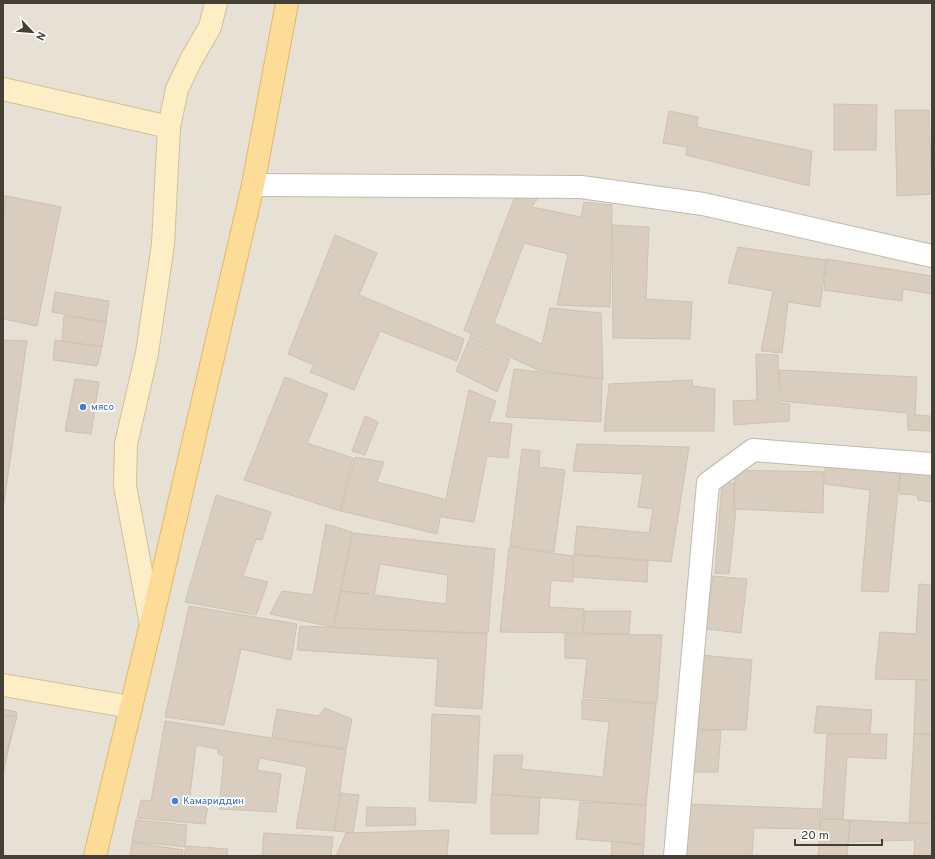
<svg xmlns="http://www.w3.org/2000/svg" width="935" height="859" font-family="Overpass,sans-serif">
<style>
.residential{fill:#e7e1d5}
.building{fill:#d8cdbf;stroke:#cfc2b0;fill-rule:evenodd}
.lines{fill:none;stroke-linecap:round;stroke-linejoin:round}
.street-casing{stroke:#c1b9ad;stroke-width:24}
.secondary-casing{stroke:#d2c198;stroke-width:24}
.primary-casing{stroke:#e2b866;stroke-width:24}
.street{stroke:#fff;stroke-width:22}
.secondary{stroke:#feeec6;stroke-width:22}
.primary{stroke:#fcdc97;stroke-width:22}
.shop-dot{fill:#3f7fe0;stroke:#fff;stroke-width:1.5}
.labels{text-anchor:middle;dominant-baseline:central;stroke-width:3.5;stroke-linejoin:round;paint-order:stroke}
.shop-label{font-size:10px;fill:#366cbe;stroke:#fff;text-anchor:start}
</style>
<rect width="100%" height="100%" fill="#f3efe7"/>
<!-- residential -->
<rect class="residential" x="3" y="3" width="929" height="853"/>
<!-- building -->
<g class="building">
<path d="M 834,104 L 877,105 L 876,150 L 834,150 Z"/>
<path d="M 895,110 L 929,110 L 932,194 L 897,196 Z"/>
<path d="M 669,111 L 698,117 L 697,127 L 812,151 L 809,186 L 686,155 L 687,147 L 663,143 Z"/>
<path d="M 539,195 L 532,207 L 581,217 L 584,202 L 612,205 L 610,307 L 557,305 L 568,254 L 524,243 L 494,323 L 542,344 L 550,308 L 601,313 L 603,379 L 538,370 L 469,338 L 472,334 L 464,330 L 514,199 Z"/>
<path d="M 3,196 L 7,196 L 3,219 Z"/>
<path d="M 7,196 L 61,207 L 37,326 L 3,319 L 3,219 Z"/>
<path d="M 612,225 L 649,227 L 646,299 L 692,302 L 690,339 L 613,338 Z"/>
<path d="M 335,235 L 377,253 L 359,295 L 464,339 L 457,361 L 380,331 L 354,390 L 310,372 L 314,365 L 288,354 Z"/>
<path d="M 738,247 L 826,260 L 820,307 L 788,302 L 782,353 L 761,351 L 773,291 L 728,283 Z"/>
<path d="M 827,259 L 932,276 L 932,294 L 903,289 L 902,301 L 824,290 Z"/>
<path d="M 55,292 L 109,301 L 106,322 L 52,312 Z"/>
<path d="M 64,316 L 106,322 L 102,347 L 62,341 Z"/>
<path d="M 3,340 L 27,341 L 3,510 Z"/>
<path d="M 55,340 L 102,347 L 97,366 L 53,360 Z"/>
<path d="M 469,340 L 510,359 L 497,392 L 456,371 Z"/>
<path d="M 756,354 L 778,355 L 779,403 L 790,404 L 789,421 L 734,425 L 733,401 L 757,400 Z"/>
<path d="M 514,369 L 602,379 L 601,422 L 506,417 Z"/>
<path d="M 779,370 L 917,377 L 915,415 L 930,416 L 930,431 L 908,430 L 907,413 L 781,401 Z"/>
<path d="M 285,377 L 328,394 L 307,443 L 353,458 L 340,511 L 244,480 Z"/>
<path d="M 75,379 L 99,382 L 91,434 L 65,431 Z"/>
<path d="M 692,380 L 693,386 L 715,389 L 714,431 L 604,431 L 609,384 Z"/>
<path d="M 469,390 L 496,401 L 489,422 L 512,424 L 508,458 L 487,456 L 474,522 L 442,517 Z"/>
<path d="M 365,416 L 378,422 L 365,455 L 352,451 Z"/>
<path d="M 577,444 L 689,447 L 671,562 L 574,554 L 577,526 L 649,533 L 653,509 L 638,507 L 643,474 L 573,471 Z"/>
<path d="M 522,449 L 540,451 L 539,467 L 565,470 L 554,552 L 510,546 Z"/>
<path d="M 355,457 L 384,462 L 377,482 L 444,499 L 437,534 L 341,511 Z"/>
<path d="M 825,467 L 900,472 L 888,592 L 861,591 L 870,490 L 825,484 Z"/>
<path d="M 735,470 L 824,472 L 823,513 L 734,509 Z"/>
<path d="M 901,472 L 932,474 L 932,502 L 918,500 L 917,495 L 899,494 Z"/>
<path d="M 722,483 L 734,483 L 733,510 L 736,510 L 729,574 L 715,573 Z"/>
<path d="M 216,495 L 271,512 L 262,540 L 256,539 L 243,576 L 268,582 L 256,615 L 185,602 Z"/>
<path d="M 326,524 L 352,532 L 333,627 L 270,614 L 282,591 L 313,595 Z"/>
<path d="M 353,533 L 495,549 L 488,633 L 334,628 L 341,591 L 369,594 L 341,591 ZM 380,564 L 448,575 L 446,604 L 374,595 Z"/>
<path d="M 509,547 L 573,556 L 573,582 L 551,580 L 549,607 L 584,609 L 582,633 L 500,632 Z"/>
<path d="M 574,555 L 648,561 L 647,582 L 574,577 Z"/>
<path d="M 713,576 L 747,579 L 741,633 L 706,629 Z"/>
<path d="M 919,584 L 932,585 L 932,680 L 875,679 L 880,632 L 916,634 Z"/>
<path d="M 189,606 L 297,624 L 291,660 L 241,649 L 224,725 L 165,717 Z"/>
<path d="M 585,611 L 631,611 L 629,634 L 583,633 Z"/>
<path d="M 300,626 L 487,634 L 482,709 L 435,706 L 438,659 L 297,650 Z"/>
<path d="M 565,634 L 662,635 L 657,703 L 583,697 L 587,659 L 565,658 Z"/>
<path d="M 701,655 L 752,660 L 746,730 L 694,729 Z"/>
<path d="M 916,680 L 932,680 L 932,734 L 914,734 Z"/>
<path d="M 582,699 L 656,704 L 646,805 L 492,794 L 494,755 L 523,755 L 521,769 L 603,777 L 609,722 L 582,719 Z"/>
<path d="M 817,706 L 872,710 L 870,734 L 814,733 Z"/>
<path d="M 325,708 L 352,719 L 346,749 L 272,737 L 277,709 L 318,716 Z"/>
<path d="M 3,709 L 17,712 L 3,774 Z"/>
<path d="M 432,714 L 480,716 L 476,803 L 429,801 Z"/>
<path d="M 3,715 L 17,717 L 3,763 Z"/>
<path d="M 165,721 L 346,750 L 334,831 L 296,828 L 307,767 L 260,758 L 257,770 L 281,774 L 276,812 L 219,809 L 224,756 L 218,754 L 218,749 L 196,745 L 189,804 L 208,805 L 205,824 L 137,818 L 141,800 L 151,801 Z"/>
<path d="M 694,730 L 721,730 L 718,772 L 693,772 Z"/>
<path d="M 827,734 L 887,734 L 886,759 L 847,757 L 843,819 L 822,819 Z"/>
<path d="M 914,734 L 932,735 L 932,824 L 909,822 Z"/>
<path d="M 341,793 L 359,795 L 353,833 L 335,831 Z"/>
<path d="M 491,794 L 540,798 L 538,834 L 491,834 Z"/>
<path d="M 580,802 L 646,805 L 644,844 L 576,839 Z"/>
<path d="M 686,804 L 821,809 L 819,829 L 754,828 L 752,856 L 682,856 Z"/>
<path d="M 367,807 L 415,808 L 416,825 L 366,826 Z"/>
<path d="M 821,819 L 850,820 L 847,856 L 818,856 Z"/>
<path d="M 136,820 L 187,825 L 185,847 L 132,841 Z"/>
<path d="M 851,820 L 932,824 L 932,856 L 914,856 L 915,840 L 848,842 Z"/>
<path d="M 449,830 L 447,856 L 336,856 L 346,833 Z"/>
<path d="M 264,833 L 333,837 L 331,856 L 262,856 Z"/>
<path d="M 612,841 L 644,845 L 643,856 L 611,856 Z"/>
<path d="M 132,842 L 183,850 L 182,856 L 130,856 Z"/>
<path d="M 186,846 L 228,849 L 227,856 L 184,856 Z"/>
</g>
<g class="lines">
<defs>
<g id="street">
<path d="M 253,185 L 581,187 L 703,204 L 932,256"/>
<path d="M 675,856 L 708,483 L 753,450 L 932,464"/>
</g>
<g id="secondary">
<path d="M 3,89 L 169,127"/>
<path d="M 151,624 L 125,486 L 126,444 L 147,353 L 163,244 L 169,127 L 177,89 L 192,58 L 210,27 L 216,3"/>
<path d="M 3,685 L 131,707"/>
</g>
<path id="primary" d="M 95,856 L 151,624 L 253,185 L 287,3"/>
</defs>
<!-- street casing -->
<use href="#street" class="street-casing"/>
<!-- secondary casing -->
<use href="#secondary" class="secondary-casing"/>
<!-- primary casing -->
<use href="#primary" class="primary-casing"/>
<!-- street -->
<use href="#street" class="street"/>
<!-- secondary -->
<use href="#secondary" class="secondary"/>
<!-- primary -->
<use href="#primary" class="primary"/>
</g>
<!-- markers -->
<g class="shop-dot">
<circle cx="83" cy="407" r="4"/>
<circle cx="175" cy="801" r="4"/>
</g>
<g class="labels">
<!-- shop labels -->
<g class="shop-label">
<text x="91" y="407">мясо</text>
<text x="183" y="801">Камариддин</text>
</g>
</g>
<!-- border -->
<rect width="935" height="859" fill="none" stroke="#463f36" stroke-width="8"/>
<!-- north arrow -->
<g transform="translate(32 32) rotate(116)" stroke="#ffffff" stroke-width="3" paint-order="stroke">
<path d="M0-3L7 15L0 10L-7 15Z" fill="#463f36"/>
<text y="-6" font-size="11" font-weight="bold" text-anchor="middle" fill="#463f36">N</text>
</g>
<!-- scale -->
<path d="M795 839v6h87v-6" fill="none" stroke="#463f36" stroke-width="2"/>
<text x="801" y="839" font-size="12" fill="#463f36" stroke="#ffffff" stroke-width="3" paint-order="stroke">20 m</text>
</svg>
